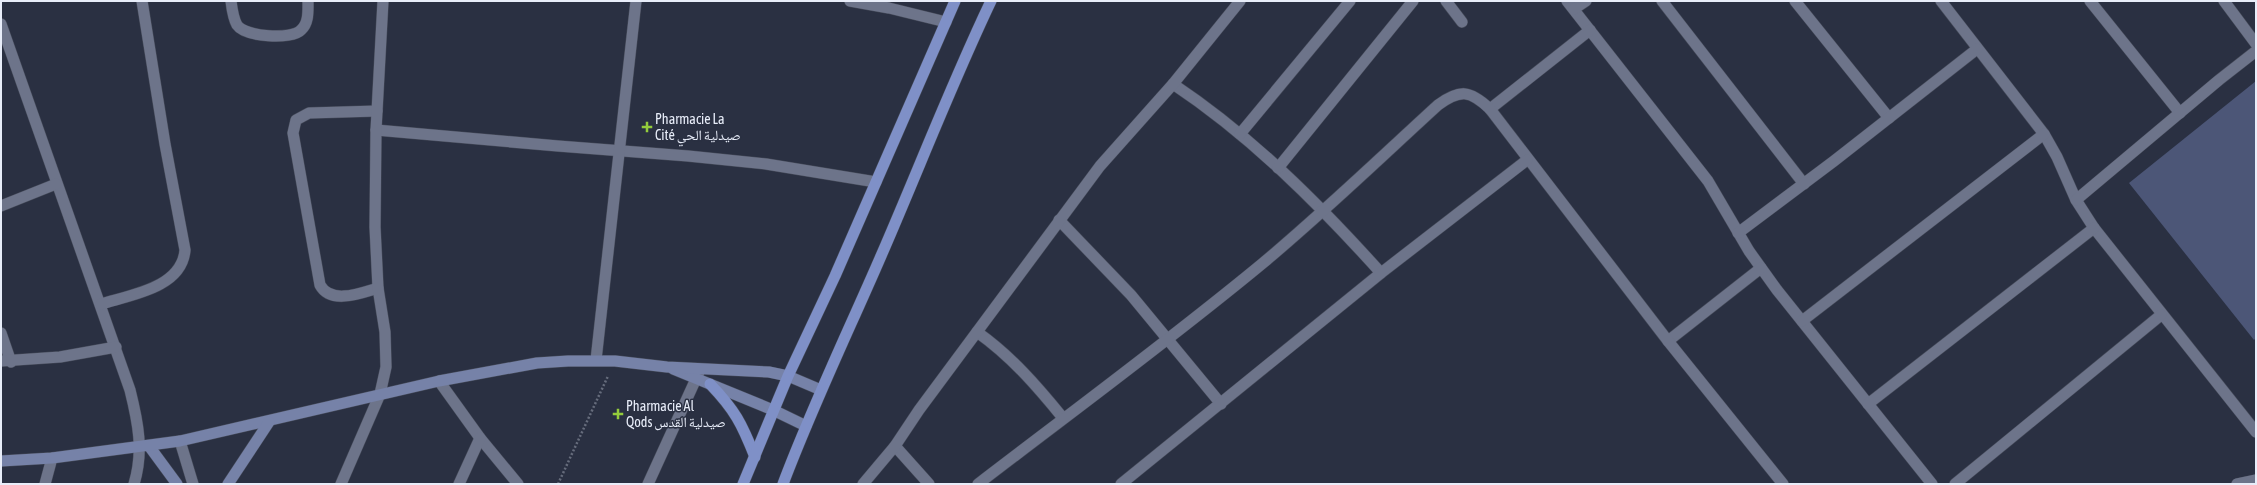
<svg xmlns="http://www.w3.org/2000/svg" width="2257" height="485" font-family="'Asap Condensed','Noto Naskh Arabic',sans-serif">
<style>
.green{fill:#4c5677}
.lines{fill:none;stroke-linecap:round;stroke-linejoin:round}
.minor-casing{stroke:#464b5a;stroke-width:12}
.secondary-casing{stroke:#464b5a;stroke-width:12}
.primary-casing{stroke:#464b5a;stroke-width:12}
.path{stroke:#666c7c;stroke-width:2.5;stroke-dasharray:2 2;stroke-linecap:butt}
.minor{stroke:#6d748a;stroke-width:11}
.secondary{stroke:#7682a8;stroke-width:11}
.primary{stroke:#7f90c7;stroke-width:11}
.poi-dot{fill:#94cc3c;stroke:#2a3042;stroke-width:1.5}
.labels{text-anchor:middle;dominant-baseline:central;stroke-width:3;stroke-linejoin:round;paint-order:stroke}
.poi-label{font-size:14px;fill:#e8edf9;stroke:#2a3042;text-anchor:start}
</style>
<rect width="100%" height="100%" fill="#2a3042"/>
<!-- green -->
<path class="green" d="M 2256,81 L 2256,338 L 2254,340 L 2129,183 Z"/>
<g class="lines">
<defs>
<g id="minor">
<path d="M 231,1 C 232,9 233,18 237,25 C 245,37 292,40 301,30 C 309,23 308,11 308,1"/>
<path d="M 850,1 L 889,8 L 946,22"/>
<path d="M 1446,1 L 1462,22"/>
<path d="M 1567,1 L 1708,181 L 1749,251 L 1777,290 L 1932,484"/>
<path d="M 1662,1 L 1804,184"/>
<path d="M 1795,1 L 1889,118"/>
<path d="M 1941,1 L 2044,134 L 2057,157 L 2076,200 L 2094,228 L 2256,432"/>
<path d="M 2090,1 L 2180,113"/>
<path d="M 2224,1 L 2256,44"/>
<path d="M 1574,9 L 1586,1"/>
<path d="M 1,24 L 130,390 C 138,422 144,451 134,484"/>
<path d="M 1173,84 C 1251,136 1318,203 1381,273"/>
<path d="M 1490,109 L 1590,30"/>
<path d="M 377,111 L 309,113 L 296,120 L 293,133 L 320,285 C 331,305 361,293 378,288"/>
<path d="M 376,130 L 558,146 L 688,156 L 766,164 L 876,182"/>
<path d="M 1240,134 L 1350,1"/>
<path d="M 1278,168 L 1413,1"/>
<path d="M 2076,200 L 2219,80 L 2256,51"/>
<path d="M 1,206 L 56,184"/>
<path d="M 1059,220 L 1131,295 L 1221,404"/>
<path d="M 1738,233 L 1834,161 L 1977,49"/>
<path d="M 101,304 C 130,295 182,288 185,250 L 165,144 L 142,1"/>
<path d="M 1802,321 L 2044,134"/>
<path d="M 977,332 C 1011,356 1037,386 1063,418"/>
<path d="M 1,333 L 11,362"/>
<path d="M 1668,341 L 1761,268"/>
<path d="M 596,360 L 636,1"/>
<path d="M 1,361 L 60,357 L 116,347"/>
<path d="M 439,381 L 480,438 L 518,484"/>
<path d="M 1868,404 L 2094,228"/>
<path d="M 180,441 L 193,484"/>
<path d="M 895,446 L 929,484"/>
<path d="M 45,484 L 52,458"/>
<path d="M 341,484 L 380,394 L 386,367 L 385,332 L 378,288 L 375,227 L 376,130 L 383,1"/>
<path d="M 459,484 L 480,438"/>
<path d="M 648,484 L 700,370"/>
<path d="M 863,484 L 895,446 L 919,410 L 1100,166 L 1173,84 L 1240,1"/>
<path d="M 978,484 C 1073,411 1170,340 1263,263 C 1323,213 1380,158 1438,105 C 1460,89 1470,90 1490,109 L 1668,341 L 1783,484"/>
<path d="M 1121,484 L 1381,273 L 1527,160"/>
<path d="M 1955,484 L 2161,315"/>
<path d="M 2237,484 L 2256,480"/>
</g>
<g id="secondary">
<path d="M 673,369 L 773,410 L 806,426"/>
<path d="M 149,446 L 177,484"/>
<path d="M 1,461 L 52,458 L 180,441 L 439,381 L 537,363 L 568,361 L 615,361 L 667,367 L 769,372 L 788,376 L 821,390"/>
<path d="M 228,484 L 269,422"/>
</g>
<g id="primary">
<path d="M 710,384 C 735,410 742,424 755,457"/>
<path d="M 743,484 L 788,376 L 835,276 L 955,1"/>
<path d="M 783,484 C 812,407 848,332 881,256 C 918,171 951,85 991,1"/>
</g>
</defs>
<!-- minor casing -->
<use href="#minor" class="minor-casing"/>
<!-- secondary casing -->
<use href="#secondary" class="secondary-casing"/>
<!-- primary casing -->
<use href="#primary" class="primary-casing"/>
<!-- path -->
<path class="path" d="M 558,484 L 608,376"/>
<!-- minor -->
<use href="#minor" class="minor"/>
<!-- secondary -->
<use href="#secondary" class="secondary"/>
<!-- primary -->
<use href="#primary" class="primary"/>
</g>
<!-- markers -->
<g class="poi-dot">
<path d="M645 121h4v4h4v4h-4v4h-4v-4h-4v-4h4z"/>
<path d="M616 408h4v4h4v4h-4v4h-4v-4h-4v-4h4z"/>
</g>
<g class="labels">
<!-- poi labels -->
<g class="poi-label">
<text x="655" y="119">Pharmacie La<tspan x="655" dy="16">Cité صيدلية الحي</tspan></text>
<text x="626" y="406">Pharmacie Al<tspan x="626" dy="16">Qods صيدلية القدس</tspan></text>
</g>
</g>
<!-- border -->
<rect width="2257" height="485" fill="none" stroke="#e8edf9" stroke-width="4"/>
</svg>
